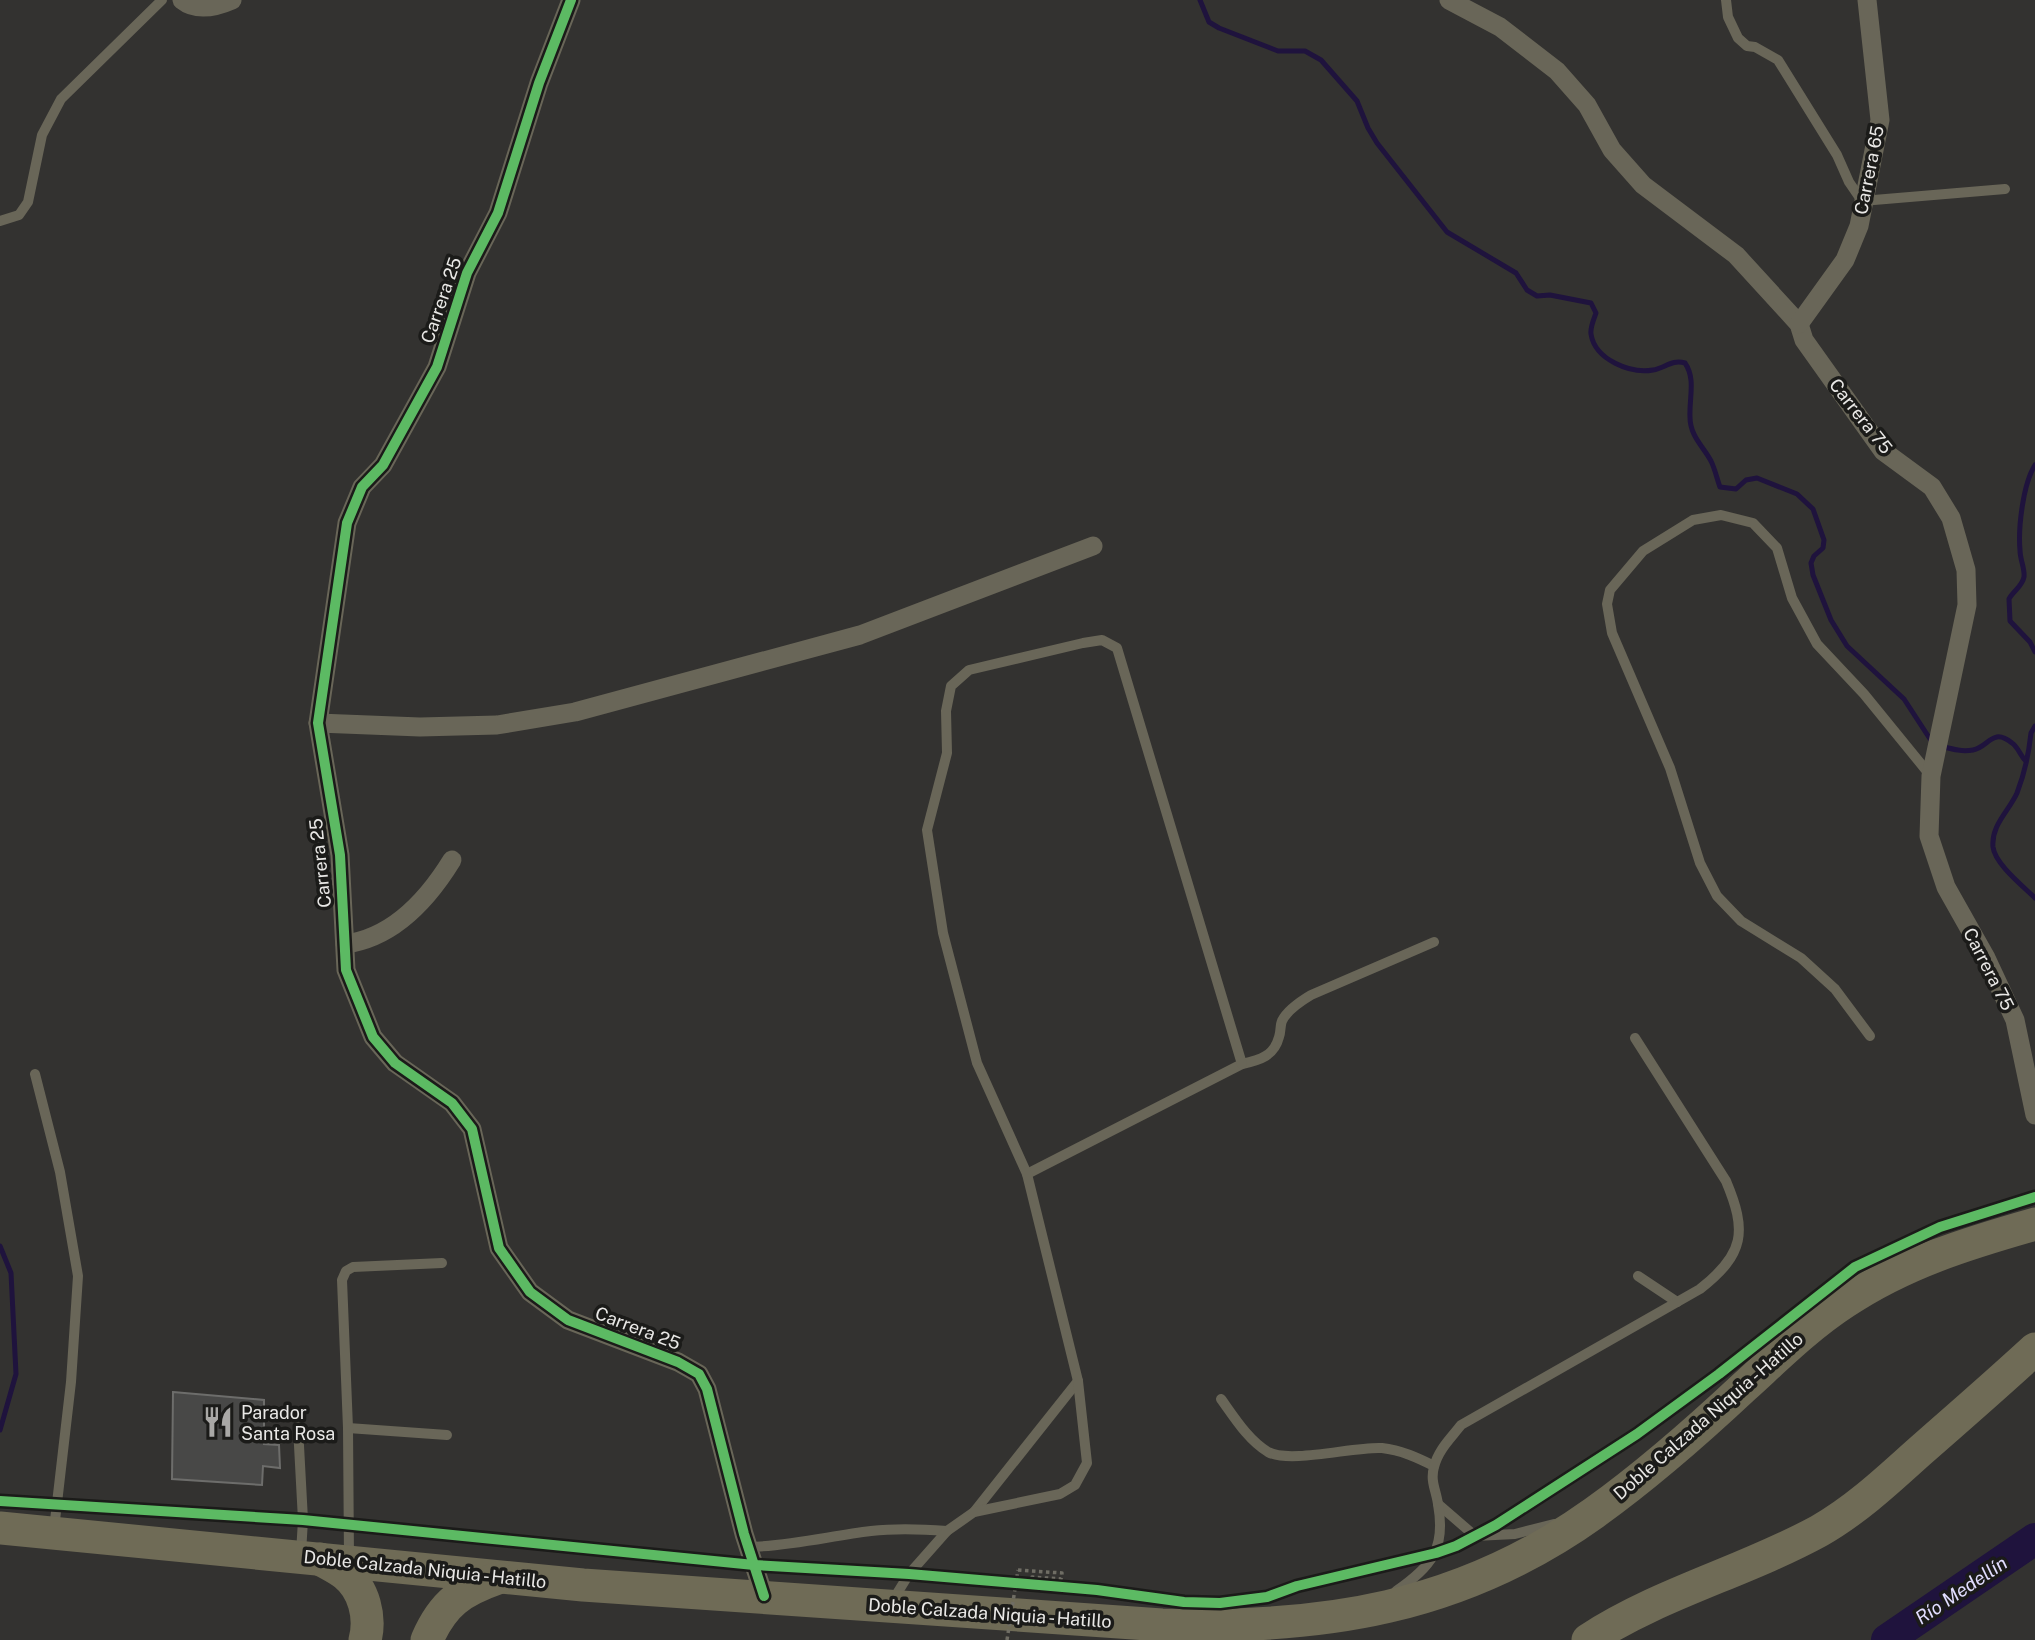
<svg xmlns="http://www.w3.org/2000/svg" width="2035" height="1640" font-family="'Public Sans',sans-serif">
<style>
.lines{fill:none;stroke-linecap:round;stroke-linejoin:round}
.stream{stroke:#1f133d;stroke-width:5}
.river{stroke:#1f133d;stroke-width:32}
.building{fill:#484847;stroke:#6d6d6b;stroke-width:2}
.path{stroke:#6f6d64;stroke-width:3.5;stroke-dasharray:3.5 3.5;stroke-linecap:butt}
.lane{stroke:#696658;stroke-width:10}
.street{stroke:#696658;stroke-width:19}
.highway{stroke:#6f6b56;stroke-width:33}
.path-bridge{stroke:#6f6d64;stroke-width:3.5;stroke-dasharray:3.5 3.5;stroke-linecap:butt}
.cycleway-casing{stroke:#1b1b19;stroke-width:15}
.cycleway{stroke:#5cba63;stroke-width:10}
.labels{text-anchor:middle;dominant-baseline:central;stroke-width:7;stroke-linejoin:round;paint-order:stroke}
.street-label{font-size:18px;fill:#e9e8e6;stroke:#1b1b19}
.poi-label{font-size:18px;fill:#e9e8e6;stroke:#1b1b19;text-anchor:start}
.water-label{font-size:19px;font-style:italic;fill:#e1ddfe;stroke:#1b1b19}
</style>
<rect width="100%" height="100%" fill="#333230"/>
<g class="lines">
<!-- stream -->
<g class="stream">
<path d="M 1200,0 L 1209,22 L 1219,28 L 1278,51 L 1305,51 L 1321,60 L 1357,101 L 1368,128 L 1377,143 L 1447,232 L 1516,273 L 1527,290 L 1537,296 L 1550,295 L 1591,303 L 1596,313 C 1594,319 1590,327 1591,334 C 1595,360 1631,374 1653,370 C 1665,368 1672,359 1685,363 C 1696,379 1689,398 1690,417 C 1690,436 1703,446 1711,461 C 1715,469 1717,479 1720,487 L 1736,489 L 1746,480 L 1757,478 L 1797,494 L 1813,509 L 1824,540 L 1823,548 L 1814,556 L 1811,563 L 1813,575 L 1831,620 L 1847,646 L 1904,699 L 1932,742"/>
<path d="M 2035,465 C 2023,484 2018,528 2020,550 C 2020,560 2025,568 2024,577 C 2022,587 2013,591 2009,599 L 2010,621 L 2030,642 L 2035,652"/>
<path d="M 2035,726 L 2031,733 C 2029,752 2024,775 2017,793 C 2009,811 1991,825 1993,847 C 1995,864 2023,886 2035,898"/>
<path d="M 1941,746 C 1952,749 1961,752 1973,750 C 1989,747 1992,727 2012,743 C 2018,747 2020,755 2025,760"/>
<path d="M 0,1246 L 11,1273 L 16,1374 L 0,1430"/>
</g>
<!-- river -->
<path class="river" d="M 1887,1640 L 2035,1539"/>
</g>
<!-- building -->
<path class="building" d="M 173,1392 L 264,1400 L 264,1444 L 279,1445 L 280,1468 L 263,1466 L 262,1485 L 172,1479 Z"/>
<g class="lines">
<!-- path -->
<path class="path" d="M 1018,1570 L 1062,1573 L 1061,1579 L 1032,1577 L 1032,1584"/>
<!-- lane -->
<g class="lane">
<path d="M 1726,0 L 1728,17 L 1738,38 L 1747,46 L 1755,47 L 1778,60 L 1837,155 L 1849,182 L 1862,201 L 2005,189"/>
<path d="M 0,221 L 19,215 L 28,202 L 42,135 L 61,99 L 162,0"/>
<path d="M 1870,1036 L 1835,989 L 1801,958 L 1741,921 L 1717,896 L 1700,863 L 1670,768 L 1612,633 L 1607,604 L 1610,590 L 1643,551 L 1693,520 L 1721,515 L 1753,523 L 1777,548 L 1792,598 L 1817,644 L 1864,694 L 1930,775"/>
<path d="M 35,1074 L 60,1172 L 78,1276 L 71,1382 L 54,1529"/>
<path d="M 1027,1174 L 1242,1064 C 1260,1060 1274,1056 1279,1037 C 1281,1032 1280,1025 1282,1021 C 1287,1010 1301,1001 1311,995 L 1434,942"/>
<path d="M 1638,1276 L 1677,1302"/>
<path d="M 1221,1399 C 1234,1417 1248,1440 1268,1452 C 1290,1464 1356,1446 1382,1448 C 1401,1450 1418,1458 1434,1466"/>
<path d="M 298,1427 L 303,1520 L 301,1553"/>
<path d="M 348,1428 L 447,1435"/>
<path d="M 1438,1504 L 1475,1536 L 1515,1534 L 1554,1524"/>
<path d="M 974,1512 L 1078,1381"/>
<path d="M 749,1547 C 790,1546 830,1536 871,1531 C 897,1528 921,1529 947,1531"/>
<path d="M 349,1558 L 348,1428 L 342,1280 L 346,1271 L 353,1267 L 442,1263"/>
<path d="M 1396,1591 C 1432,1566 1446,1549 1438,1504 C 1436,1490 1430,1481 1434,1467 C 1438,1450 1451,1438 1461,1425 L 1700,1289 C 1745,1254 1747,1231 1726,1181 L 1635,1038"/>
<path d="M 893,1600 L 909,1574 L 947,1531 L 974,1512 L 1060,1494 L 1075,1485 L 1087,1463 L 1078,1381 L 1027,1174 L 977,1063 L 943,933 L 927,830 L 947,753 L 946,711 L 951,686 L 969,670 L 1083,643 L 1102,640 L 1117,648 L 1242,1064"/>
</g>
<!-- street -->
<g class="street">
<path d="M 182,0 C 197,12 216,7 232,0"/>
<path d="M 571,0 L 539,83 L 498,213 L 467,273 L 437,367 L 383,465 L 362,487 L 347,523 L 318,723 L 340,855 L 346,970 L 373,1037 L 395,1063 L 452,1103 L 472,1129 L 499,1248 L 530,1292 L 568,1320 L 678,1362 L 699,1374 L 707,1389 L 744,1534 L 764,1596"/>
<path d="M 1449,0 L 1500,27 L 1557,71 L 1587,105 L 1612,150 L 1643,185 L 1736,255 L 1799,324 L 1804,340 L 1883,451 L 1932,487 L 1951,518 L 1966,570 L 1967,605 L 1931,776 L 1929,836 L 1946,887 L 1986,958 L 2015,1020 L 2035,1115"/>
<path d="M 1799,324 L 1845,260 L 1859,226 L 1880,120 L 1867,0"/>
<path d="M 318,723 L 420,727 L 497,725 L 575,712 L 860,635 L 1093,546"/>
<path d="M 345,944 C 393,938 428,899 452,860"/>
</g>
<!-- highway -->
<g class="highway">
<path d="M 0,1528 L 583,1585 L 1162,1625 C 1322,1629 1460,1609 1594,1513 C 1647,1475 1696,1432 1744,1387 C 1776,1358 1808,1326 1845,1302 C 1903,1263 1968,1243 2035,1224"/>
<path d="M 320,1559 C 328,1564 337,1568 345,1574 C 364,1589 371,1617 365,1640"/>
<path d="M 427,1640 C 443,1603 461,1591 498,1578"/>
<path d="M 1588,1640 C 1660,1593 1744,1572 1819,1531 C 1856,1510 1888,1480 1919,1452 C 1958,1418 1997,1384 2035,1349"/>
</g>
<!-- path-bridge -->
<path class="path-bridge" d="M 1007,1640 L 1018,1570"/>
<defs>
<g id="cycleway">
<path d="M 571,0 L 539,83 L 498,213 L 467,273 L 437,367 L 383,465 L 362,487 L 347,523 L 318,723 L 340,855 L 346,970 L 373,1037 L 395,1063 L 452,1103 L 472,1129 L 499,1248 L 530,1292 L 568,1320 L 678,1362 L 699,1374 L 707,1389 L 744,1534 L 764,1596"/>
<path d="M 0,1501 L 303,1520 L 754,1565 L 909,1574 L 1097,1590 L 1184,1602 L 1220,1603 L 1267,1597 L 1297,1586 L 1436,1553 L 1456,1546 L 1496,1525 L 1637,1434 L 1719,1374 L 1855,1267 L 1940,1227 L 2035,1197"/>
</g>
</defs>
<!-- cycleway casing -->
<use href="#cycleway" class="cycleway-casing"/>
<!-- cycleway -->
<use href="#cycleway" class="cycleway"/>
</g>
<!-- icons -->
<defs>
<symbol id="restaurant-bare" viewBox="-9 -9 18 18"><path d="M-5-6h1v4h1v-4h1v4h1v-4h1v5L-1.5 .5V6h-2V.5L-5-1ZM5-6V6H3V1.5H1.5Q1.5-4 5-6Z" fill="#a9a8a6" stroke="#1b1b19" stroke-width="2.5" paint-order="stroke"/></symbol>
</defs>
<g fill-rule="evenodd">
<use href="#restaurant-bare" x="196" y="1400" width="44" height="44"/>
</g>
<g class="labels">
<!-- street labels -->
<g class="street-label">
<text transform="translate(1869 170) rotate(-79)">Carrera 65</text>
<text transform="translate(441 300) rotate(-71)">Carrera 25</text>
<text transform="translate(1861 416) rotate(52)">Carrera 75</text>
<text transform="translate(320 863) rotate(-96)">Carrera 25</text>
<text transform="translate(1989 969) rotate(63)">Carrera 75</text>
<text transform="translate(638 1328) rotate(21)">Carrera 25</text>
<text transform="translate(1708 1416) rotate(-41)">Doble Calzada Niquia - Hatillo</text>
<text transform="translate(425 1569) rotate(6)">Doble Calzada Niquia - Hatillo</text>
<text transform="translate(990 1613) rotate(4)">Doble Calzada Niquia - Hatillo</text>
</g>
<!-- poi labels -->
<g class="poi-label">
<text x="241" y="1412">Parador<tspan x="241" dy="21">Santa Rosa</tspan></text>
</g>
<!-- water labels -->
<g class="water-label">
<text transform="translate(1961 1590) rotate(-34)">Río Medellín</text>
</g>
</g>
</svg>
